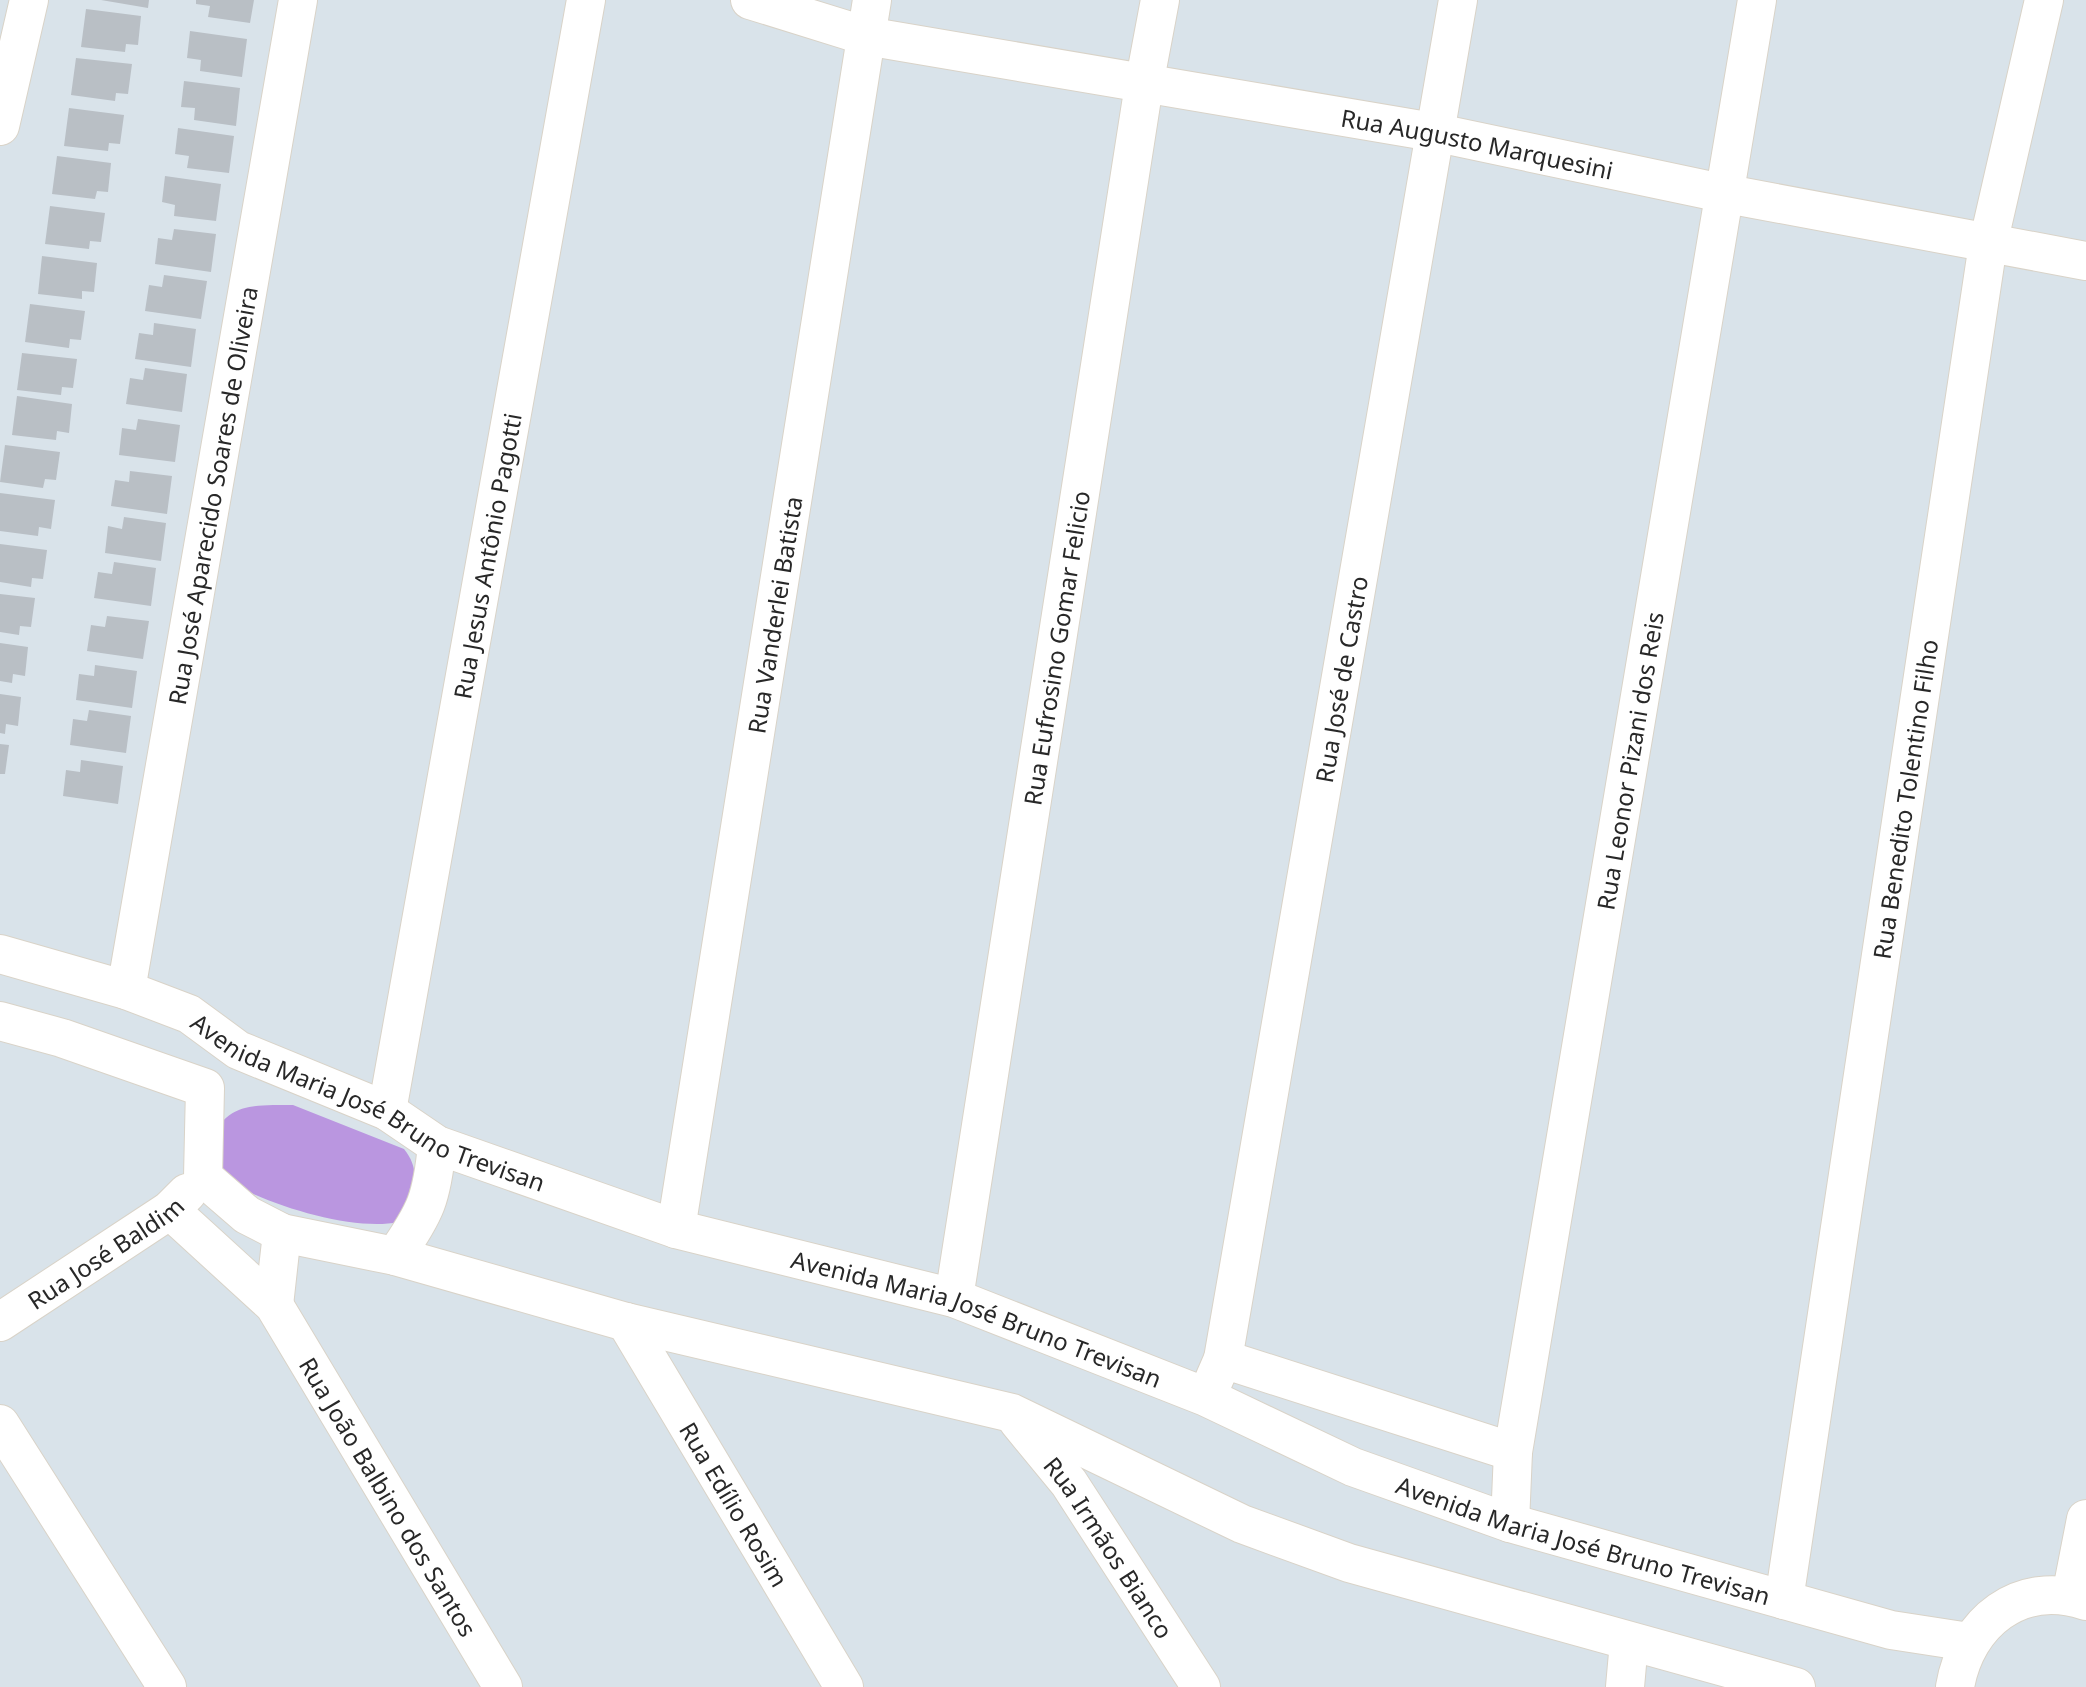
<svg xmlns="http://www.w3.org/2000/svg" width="2086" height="1687" font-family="'Noto Sans',sans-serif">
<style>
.green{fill:#ba96e0}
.building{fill:#b9bfc5}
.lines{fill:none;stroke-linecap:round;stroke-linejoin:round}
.minor-casing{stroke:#d9d3c8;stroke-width:40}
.minor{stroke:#fff;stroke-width:38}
.labels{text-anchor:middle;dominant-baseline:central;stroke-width:6;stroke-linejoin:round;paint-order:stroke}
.street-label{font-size:24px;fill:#282828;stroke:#fff}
</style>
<rect width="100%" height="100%" fill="#d9e3ea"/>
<!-- green -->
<path class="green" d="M 273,1105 L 293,1105 L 404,1149 C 425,1175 410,1196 398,1222 C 353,1232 258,1203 221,1176 L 212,1135 C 229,1109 243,1106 273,1105 Z"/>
<!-- building -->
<g class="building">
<path d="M 101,0 L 149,0 L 148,8 Z"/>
<path d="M 196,0 L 254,0 L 250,23 L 208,17 L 210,6 L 196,4 Z"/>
<path d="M 86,9 L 141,16 L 138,45 L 126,44 L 125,52 L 81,47 Z"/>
<path d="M 190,31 L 247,39 L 242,77 L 200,71 L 201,60 L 187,58 Z"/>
<path d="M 76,58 L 132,64 L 128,94 L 116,93 L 115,101 L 71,95 Z"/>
<path d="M 184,81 L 240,88 L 236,126 L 194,120 L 195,108 L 181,107 Z"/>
<path d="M 69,108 L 124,115 L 120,144 L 109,143 L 108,151 L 64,146 Z"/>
<path d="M 178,128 L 234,136 L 229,173 L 187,168 L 189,156 L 175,154 Z"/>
<path d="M 57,156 L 111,163 L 108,192 L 97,191 L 95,199 L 52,194 Z"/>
<path d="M 165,176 L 221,184 L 216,221 L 174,216 L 175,205 L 162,202 Z"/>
<path d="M 50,206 L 105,213 L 101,242 L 90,241 L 89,249 L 45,244 Z"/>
<path d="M 174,229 L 216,234 L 211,272 L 155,264 L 158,238 L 172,240 Z"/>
<path d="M 42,256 L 97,263 L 94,292 L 82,291 L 82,299 L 38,294 Z"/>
<path d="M 164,275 L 207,281 L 201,319 L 145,311 L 149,285 L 162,287 Z"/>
<path d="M 30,304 L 85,311 L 81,340 L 70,339 L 69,348 L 25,342 Z"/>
<path d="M 154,323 L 196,329 L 191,367 L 135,359 L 139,333 L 153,335 Z"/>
<path d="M 22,353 L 77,359 L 73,388 L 62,387 L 61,395 L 17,390 Z"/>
<path d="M 145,368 L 187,374 L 182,412 L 126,404 L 130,378 L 143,380 Z"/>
<path d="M 17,396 L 72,404 L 69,433 L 57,431 L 56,440 L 12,435 Z"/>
<path d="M 138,419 L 180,425 L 175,462 L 119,455 L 122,428 L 136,430 Z"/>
<path d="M 5,445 L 60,452 L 56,480 L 45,479 L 43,488 L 0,482 Z"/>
<path d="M 130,471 L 172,476 L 167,514 L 111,506 L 115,480 L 129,482 Z"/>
<path d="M 0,493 L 55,500 L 51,529 L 39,527 L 38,536 L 0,531 Z"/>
<path d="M 124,517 L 166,523 L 161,561 L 105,553 L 108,526 L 122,529 Z"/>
<path d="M 0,544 L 47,550 L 43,579 L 32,578 L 31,587 L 0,582 Z"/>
<path d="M 114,562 L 156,568 L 151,606 L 94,598 L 98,572 L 112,574 Z"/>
<path d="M 0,594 L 35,598 L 31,627 L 20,626 L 19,635 L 0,632 Z"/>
<path d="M 107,616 L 149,621 L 143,659 L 87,651 L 91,625 L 105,627 Z"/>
<path d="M 0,643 L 28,647 L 25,676 L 13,674 L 12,683 L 0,681 Z"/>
<path d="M 95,665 L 137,671 L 132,708 L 76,700 L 79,674 L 94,676 Z"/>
<path d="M 0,694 L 21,697 L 18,726 L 6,724 L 5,734 L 0,733 Z"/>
<path d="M 89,710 L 131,716 L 126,753 L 70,745 L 73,719 L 87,721 Z"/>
<path d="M 0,744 L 9,745 L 5,774 L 0,774 Z"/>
<path d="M 81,760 L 123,766 L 118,804 L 63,796 L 66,770 L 80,772 Z"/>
</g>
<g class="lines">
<defs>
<g id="minor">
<path id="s1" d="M 750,0 L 866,36 L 1433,132 L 1722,193 L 2086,261"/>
<path d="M 0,126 L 29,0"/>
<path id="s2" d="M 0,954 L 126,990 L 189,1014 L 238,1050 L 387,1111 L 437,1145 L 676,1229 L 954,1298 L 1206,1397 L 1353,1467 L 1510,1523 L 1891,1630 L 1969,1642"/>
<path id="s3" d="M 126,990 L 298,0"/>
<path d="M 0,1021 L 62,1038 L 205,1088 L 203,1177 L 247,1215 L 282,1233 L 395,1256 L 626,1322 L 1012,1413 L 1242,1524 L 1349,1563 L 1796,1687"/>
<path id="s4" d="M 387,1111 L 586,0"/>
<path id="s5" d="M 170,1210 L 274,1305 L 503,1687"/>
<path id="s6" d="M 676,1229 L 872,0"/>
<path d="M 395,1256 C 426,1212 432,1198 437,1145"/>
<path id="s7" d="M 954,1298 L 1144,85 L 1160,0"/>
<path d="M 274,1305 L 282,1233"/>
<path id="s8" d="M 0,1322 L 170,1210 L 187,1193"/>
<path id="s9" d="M 626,1322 L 844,1687"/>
<path id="s10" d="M 1223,1359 L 1458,0"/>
<path d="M 1213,1382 L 1223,1359 L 1513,1452"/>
<path id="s11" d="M 1018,1421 L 1069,1483 L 1201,1687"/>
<path d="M 0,1424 L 167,1687"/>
<path id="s12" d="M 1510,1523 L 1513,1452 L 1757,0"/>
<path d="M 2071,1596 L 2086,1519"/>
<path id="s13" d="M 1784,1600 L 1988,244 L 2044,0"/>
<path d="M 1625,1687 L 1629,1642"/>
<path d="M 1955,1687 C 1966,1622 2020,1579 2086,1601"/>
</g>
</defs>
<!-- minor casing -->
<use href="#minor" class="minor-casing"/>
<!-- minor -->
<use href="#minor" class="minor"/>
</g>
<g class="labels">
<!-- street labels -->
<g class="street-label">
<text stroke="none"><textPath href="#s1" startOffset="742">Rua Augusto Marquesini</textPath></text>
<text stroke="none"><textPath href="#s3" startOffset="502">Rua José Aparecido Soares de Oliveira</textPath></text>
<text stroke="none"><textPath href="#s4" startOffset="564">Rua Jesus Antônio Pagotti</textPath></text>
<text stroke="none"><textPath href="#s6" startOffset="622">Rua Vanderlei Batista</textPath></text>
<text stroke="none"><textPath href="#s7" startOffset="658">Rua Eufrosino Gomar Felicio</textPath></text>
<text stroke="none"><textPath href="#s10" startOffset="690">Rua José de Castro</textPath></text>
<text stroke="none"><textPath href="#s12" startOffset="772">Rua Leonor Pizani dos Reis</textPath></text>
<text stroke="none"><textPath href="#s13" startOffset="810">Rua Benedito Tolentino Filho</textPath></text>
<text stroke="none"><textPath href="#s2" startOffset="400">Avenida Maria José Bruno Trevisan</textPath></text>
<text stroke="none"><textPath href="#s8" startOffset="126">Rua José Baldim</textPath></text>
<text stroke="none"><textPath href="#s2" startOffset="1048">Avenida Maria José Bruno Trevisan</textPath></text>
<text stroke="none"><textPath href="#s5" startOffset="364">Rua João Balbino dos Santos</textPath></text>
<text stroke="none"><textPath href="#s9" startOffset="212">Rua Edílio Rosim</textPath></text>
<text stroke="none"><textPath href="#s2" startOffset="1696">Avenida Maria José Bruno Trevisan</textPath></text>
<text stroke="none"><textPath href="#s11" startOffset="156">Rua Irmãos Bianco</textPath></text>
</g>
</g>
</svg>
